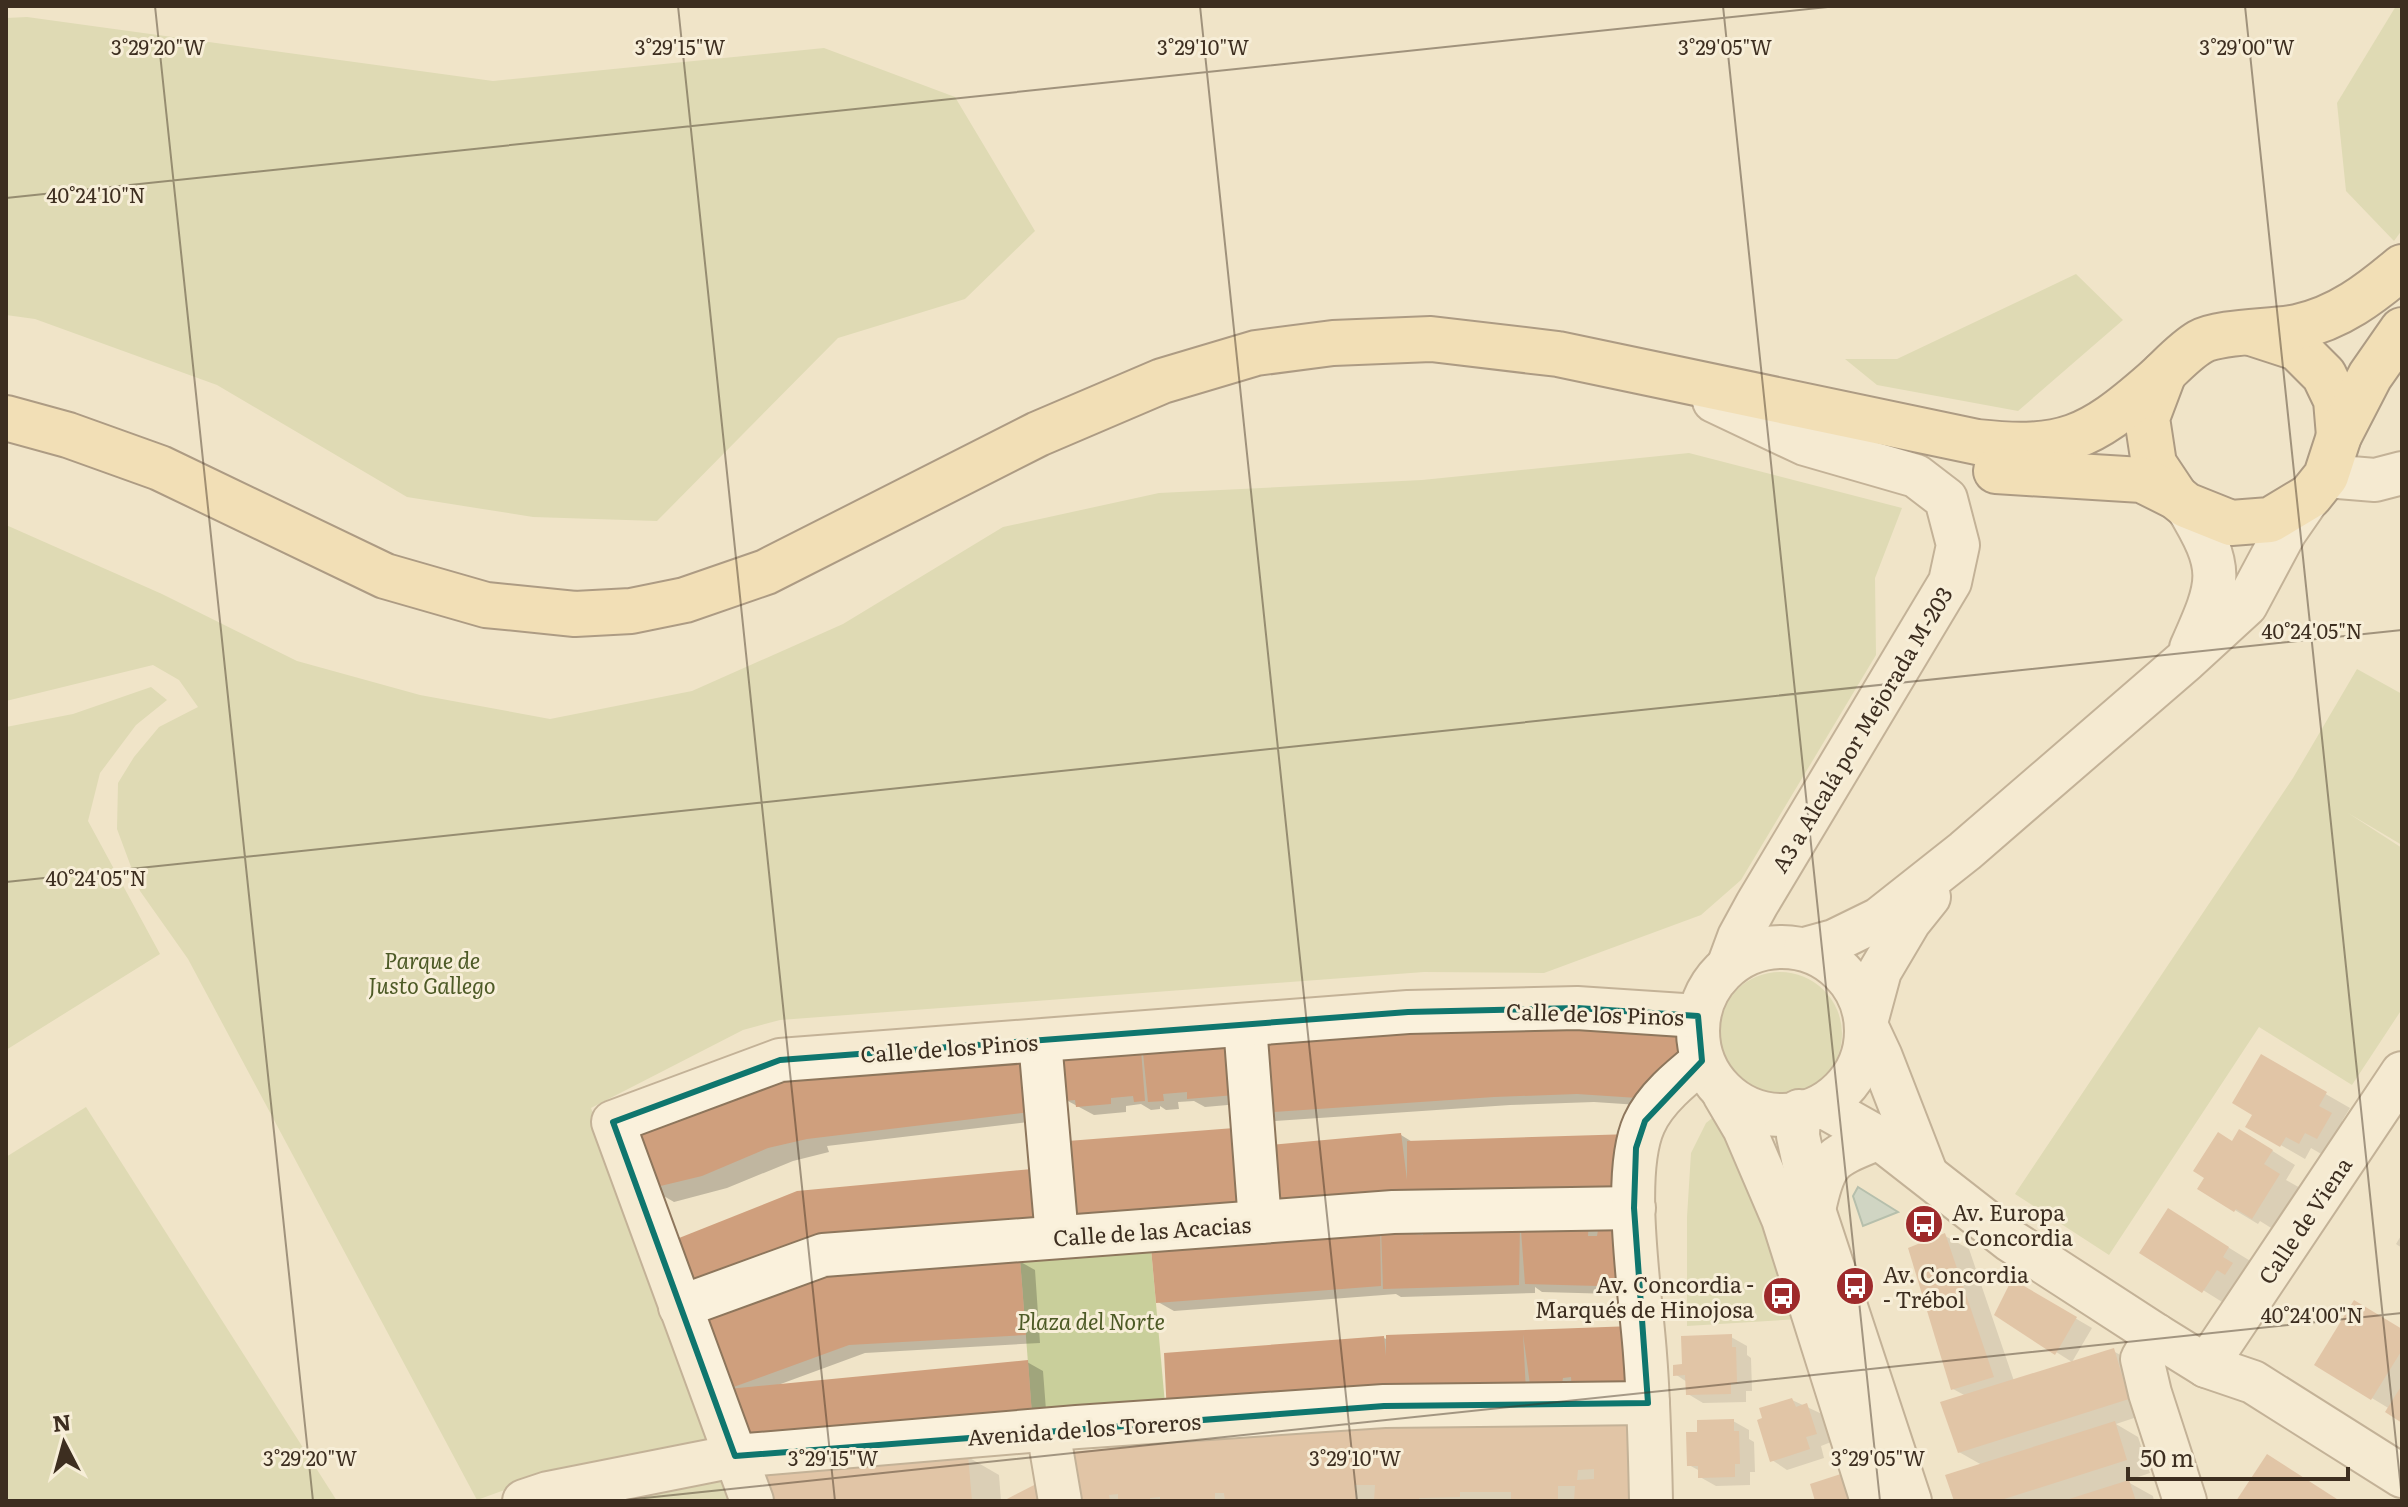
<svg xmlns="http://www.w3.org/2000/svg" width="2408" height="1507" font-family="Literata,serif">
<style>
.green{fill:#c9cf9b}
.water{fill:#a9c4bc;stroke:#6f938a;stroke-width:2}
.shadow{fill:#0003}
.building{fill:#cf9f7d;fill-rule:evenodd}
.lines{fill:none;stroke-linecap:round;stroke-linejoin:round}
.minor-casing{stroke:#8d765c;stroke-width:46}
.major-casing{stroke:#5b4430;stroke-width:48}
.minor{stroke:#faf1dc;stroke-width:42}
.major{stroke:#f3d9a0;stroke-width:44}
.marked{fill:none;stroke:#0f766e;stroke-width:6;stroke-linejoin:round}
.ticks{fill:none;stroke:#3d2e20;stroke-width:2;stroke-opacity:0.45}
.labels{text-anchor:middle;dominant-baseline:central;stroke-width:6;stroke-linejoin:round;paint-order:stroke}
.street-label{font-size:22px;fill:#3d2e20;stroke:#f7eed8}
.park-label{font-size:22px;font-style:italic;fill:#4d5a26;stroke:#f7eed8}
.poi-label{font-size:22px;fill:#3d2e20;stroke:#f7eed8;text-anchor:start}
.ticks-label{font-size:20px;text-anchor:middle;fill:#3d2e20;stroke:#f7eed8;stroke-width:6;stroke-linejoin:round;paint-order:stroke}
</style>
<rect width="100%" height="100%" fill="#f0e4c8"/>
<!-- green -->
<g class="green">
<path d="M 2396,6 L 2402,6 L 2402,230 L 2394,241 L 2346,191 L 2337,103 Z"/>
<path d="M 27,17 L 493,81 L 824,48 L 955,97 L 1035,231 L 965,299 L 838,338 L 657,521 L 533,517 L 407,497 L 217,385 L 35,319 L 6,315 L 6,18 Z"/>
<path d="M 2076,274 L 2123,320 L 2018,411 L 1877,385 L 1845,359 L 1897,359 Z"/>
<path d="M 1689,453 L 1902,508 L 1875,578 L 1876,655 L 1741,880 L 1701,915 L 1544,973 L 1424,972 L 780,1020 L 743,1030 L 591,1108 L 710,1443 L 559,1470 L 477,1500 L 188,959 L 140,891 L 117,829 L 118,783 L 134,757 L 159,727 L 198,707 L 179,680 L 153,665 L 6,701 L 6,525 L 162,594 L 297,661 L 420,695 L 550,719 L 692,691 L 843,624 L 1003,527 L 1159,493 L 1422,480 Z"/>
<path d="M 2357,669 L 2402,694 L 2402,845 L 2348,813 L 2402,848 L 2402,1009 L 2352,1085 L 2259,1027 L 2109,1255 L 2015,1194 L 2293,778 Z"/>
<path d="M 151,687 L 167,700 L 136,725 L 100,773 L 88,821 L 160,954 L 6,1050 L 6,727 L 73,714 Z"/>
<circle cx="1780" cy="1034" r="62"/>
<path d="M 86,1107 L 337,1501 L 6,1501 L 6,1157 Z"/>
<path d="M 1721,1111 L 1800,1319 L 1687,1326 L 1687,1217 L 1691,1153 L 1706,1123 Z"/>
<path d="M 1151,1248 L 1165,1404 L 1032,1415 L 1020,1259 Z"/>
<path d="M 735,1456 L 752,1501 L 551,1501 Z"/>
</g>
<!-- water -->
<path class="water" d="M 1858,1187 L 1898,1212 L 1863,1226 L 1853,1196 Z"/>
<!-- shadow -->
<g class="shadow">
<path d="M 1684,1030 L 1699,1039 L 1703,1071 L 1669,1107 L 1594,1102 L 1510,1105 L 1275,1121 L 1260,1112 Z"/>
<path d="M 1140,1052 L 1145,1055 L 1250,1103 L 1205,1107 L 1194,1101 L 1178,1102 L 1179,1109 L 1166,1110 L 1160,1106 L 1160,1109 L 1151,1110 L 1141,1104 L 1126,1106 L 1126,1112 L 1094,1115 L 1066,1100 Z"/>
<path d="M 1028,1056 L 1053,1119 L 827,1146 L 829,1152 L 793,1161 L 727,1188 L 674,1202 L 650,1188 Z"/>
<path d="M 2261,1057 L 2350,1108 L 2342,1121 L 2354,1128 L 2323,1155 L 2311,1148 L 2305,1159 L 2248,1126 L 2255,1114 Z"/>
<path d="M 1401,1135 L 1414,1143 L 1632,1136 L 1358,1214 L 1263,1148 Z"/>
<path d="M 2233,1143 L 2263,1145 L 2295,1165 L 2286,1180 L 2302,1189 L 2276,1231 L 2260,1221 L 2258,1224 L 2200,1189 Z"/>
<path d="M 1559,1223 L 1600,1229 L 1650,1295 L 1542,1292 L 1535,1287 L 1535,1293 L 1401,1297 L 1396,1294 L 1174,1311 L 1158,1302 L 1153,1250 L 1413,1228 L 1425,1235 Z"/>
<path d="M 2192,1225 L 2252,1262 L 2227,1305 L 2142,1252 Z"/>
<path d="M 2402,1234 L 2402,1248 L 2396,1244 Z"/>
<path d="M 1945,1236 L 1969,1249 L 2014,1381 L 2113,1351 L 2137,1364 L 2152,1412 L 2116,1424 L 2138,1437 L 2150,1473 L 2126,1481 L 2153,1496 L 2154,1501 L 1956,1501 L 1982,1465 L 1959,1452 L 1966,1396 L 1953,1389 Z"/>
<path d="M 1019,1261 L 1035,1270 L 1040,1343 L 865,1353 L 778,1385 L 1027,1362 L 1043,1371 L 1047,1423 L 746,1442 L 702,1317 Z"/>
<path d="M 2013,1282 L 2092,1328 L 2072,1362 L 1996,1314 Z"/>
<path d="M 1632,1328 L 1655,1401 L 1375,1408 L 1384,1338 L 1388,1340 Z"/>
<path d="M 2402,1330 L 2402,1420 L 2390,1409 L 2317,1365 Z"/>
<path d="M 1731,1337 L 1747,1346 L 1747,1355 L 1751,1358 L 1752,1391 L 1746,1391 L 1746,1402 L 1703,1403 L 1688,1394 L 1687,1382 L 1675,1374 Z"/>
<path d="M 1792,1400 L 1822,1414 L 1831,1442 L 1821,1446 L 1824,1458 L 1787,1470 L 1772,1460 Z"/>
<path d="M 1733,1421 L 1749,1430 L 1749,1439 L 1754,1442 L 1755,1472 L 1750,1472 L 1750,1485 L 1716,1486 L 1700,1477 L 1700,1471 L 1689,1465 L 1699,1434 Z"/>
<path d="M 1628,1428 L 1652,1441 L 1654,1501 L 1080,1501 L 1071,1454 Z"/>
<path d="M 968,1457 L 999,1475 L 1001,1501 L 775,1501 Z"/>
</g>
<!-- building -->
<g class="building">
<path d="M 1684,1028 L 1689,1062 L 1653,1099 L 1577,1094 L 1494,1097 L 1258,1113 L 1251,1037 L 1324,1030 Z"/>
<path d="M 1230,1045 L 1235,1095 L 1187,1099 L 1187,1092 L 1163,1094 L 1164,1101 L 1148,1102 L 1143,1053 Z"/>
<path d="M 1141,1050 L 1145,1101 L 1134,1102 L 1133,1096 L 1111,1098 L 1111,1104 L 1076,1107 L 1075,1100 L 1064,1101 L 1060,1057 Z"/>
<path d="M 1029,1054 L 1038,1111 L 807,1139 L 768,1148 L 702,1176 L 648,1189 L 625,1130 L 784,1077 Z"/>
<path d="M 2261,1054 L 2327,1092 L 2319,1106 L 2332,1113 L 2317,1139 L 2305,1133 L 2299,1144 L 2286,1137 L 2280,1147 L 2245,1127 L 2252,1115 L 2232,1103 Z"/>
<path d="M 1247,1127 L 1255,1209 L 1063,1223 L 1055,1142 Z"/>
<path d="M 2239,1129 L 2273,1150 L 2264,1164 L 2280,1174 L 2252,1219 L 2236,1209 L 2234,1212 L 2197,1189 L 2204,1178 L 2193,1171 L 2218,1132 L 2232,1141 Z"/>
<path d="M 1401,1133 L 1407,1180 L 1407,1141 L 1632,1134 L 1626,1201 L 1266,1215 L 1259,1146 Z"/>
<path d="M 1042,1168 L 1051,1226 L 687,1298 L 669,1242 L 797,1191 Z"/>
<path d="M 2168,1208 L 2229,1247 L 2223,1257 L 2233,1263 L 2225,1275 L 2217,1270 L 2202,1293 L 2139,1253 Z"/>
<path d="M 1520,1217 L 1542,1229 L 1558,1230 L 1557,1221 L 1589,1220 L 1588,1236 L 1597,1236 L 1599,1224 L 1629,1223 L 1635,1287 L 1525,1284 Z"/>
<path d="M 1479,1223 L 1478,1233 L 1488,1233 L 1489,1224 L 1520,1224 L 1519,1285 L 1383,1289 L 1381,1226 L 1413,1226 L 1414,1234 L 1423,1235 L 1424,1226 Z"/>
<path d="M 1380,1225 L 1381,1286 L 1156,1303 L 1151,1248 Z"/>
<path d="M 1945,1233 L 1994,1377 L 1951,1390 L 1908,1248 Z"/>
<path d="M 1020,1259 L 1026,1335 L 849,1345 L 728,1389 L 699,1316 L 823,1267 Z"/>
<path d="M 2012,1279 L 2077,1317 L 2055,1355 L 1994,1315 Z"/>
<path d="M 2354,1300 L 2402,1329 L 2402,1350 L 2371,1400 L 2314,1365 Z"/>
<path d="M 1633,1326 L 1641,1393 L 1618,1382 L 1603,1382 L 1603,1390 L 1572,1394 L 1571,1377 L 1563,1378 L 1561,1389 L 1531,1392 L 1523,1334 L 1526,1392 L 1167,1414 L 1164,1353 L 1384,1336 L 1386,1356 L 1386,1335 Z"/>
<path d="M 1732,1334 L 1732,1347 L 1736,1347 L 1737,1383 L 1731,1383 L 1731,1394 L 1686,1395 L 1685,1375 L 1673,1376 L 1673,1365 L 1682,1364 L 1681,1336 Z"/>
<path d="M 2114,1348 L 2129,1399 L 1958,1453 L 1940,1402 Z"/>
<path d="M 1028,1360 L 1032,1415 L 744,1444 L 728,1389 Z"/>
<path d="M 2402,1385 L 2402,1423 L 2385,1412 Z"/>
<path d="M 1792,1398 L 1796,1407 L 1807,1403 L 1817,1434 L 1806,1437 L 1810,1449 L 1770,1462 L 1757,1420 L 1762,1418 L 1759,1408 Z"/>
<path d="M 1734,1419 L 1734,1431 L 1739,1431 L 1740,1464 L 1735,1464 L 1735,1477 L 1698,1478 L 1698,1466 L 1687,1466 L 1686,1432 L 1697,1432 L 1697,1420 Z"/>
<path d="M 2115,1421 L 2127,1460 L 1998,1501 L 1954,1501 L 1945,1475 Z"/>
<path d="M 1355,1426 L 1628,1426 L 1632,1501 L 1574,1501 L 1575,1486 L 1558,1486 L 1558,1501 L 1511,1501 L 1511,1492 L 1460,1492 L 1460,1497 L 1419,1498 L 1419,1501 L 1374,1501 L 1375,1485 L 1355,1485 L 1356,1501 L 1293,1501 L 1293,1499 L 1225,1501 L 1224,1493 L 1215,1493 L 1215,1501 L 1160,1501 L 1160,1497 L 1150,1498 L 1150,1501 L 1118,1501 L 1118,1494 L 1109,1495 L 1110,1501 L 1078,1501 L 1069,1452 ZM 1594,1469 L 1594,1479 L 1577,1480 L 1578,1470 Z"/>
<path d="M 2267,1454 L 2340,1501 L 2236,1501 Z"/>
<path d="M 968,1455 L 972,1501 L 773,1501 L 759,1469 Z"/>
<path d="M 1850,1471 L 1859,1501 L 1815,1501 L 1810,1484 Z"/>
<path d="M 2129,1480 L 2136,1501 L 2066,1501 L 2066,1500 Z"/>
<path d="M 1040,1482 L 1044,1501 L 1003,1501 Z"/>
</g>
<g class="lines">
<defs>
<g id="minor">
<path d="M 1714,401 L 1805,444 L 1916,476 L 1946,499 L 1958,545 L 1950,582 L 1757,904 L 1739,937 L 1729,964"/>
<path d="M 2326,476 L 2375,480 L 2402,473"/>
<path d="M 2186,505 C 2225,569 2221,581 2191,648"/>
<circle cx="1782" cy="1031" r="84"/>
<path d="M 1805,949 L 1834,941 L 1879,919 L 1965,851 L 2186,660 L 2246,605 L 2285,532 L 2310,496"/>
<path d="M 1867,1019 L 1880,971 L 1909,922 L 1929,897"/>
<path d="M 1245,1025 L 1260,1222"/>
<path d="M 1866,1025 L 1881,1057 L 1926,1173"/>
<path d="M 1040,1041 L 1057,1237"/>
<path d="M 1724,1094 L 1744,1128 L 1783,1219 L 1872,1501"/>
<path d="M 1824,1107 L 1879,1138 L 2011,1241 L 2156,1335 L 2206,1366 L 2253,1382 L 2402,1476"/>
<path d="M 1799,1111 L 1798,1136 L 1814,1210 L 1910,1501"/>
<path d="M 1814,1210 C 1825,1158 1830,1158 1879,1138"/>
<path d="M 680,1307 L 823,1255 L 1393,1212 L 1634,1208"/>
<path d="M 2156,1335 L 2142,1359 L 2150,1393 L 2185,1501"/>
<path d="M 2206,1366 L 2402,1073"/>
<path d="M 1048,1430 L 1060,1501"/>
<path d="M 524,1501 L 548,1493 L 735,1456 L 1077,1427 L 1384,1406 L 1648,1403"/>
<path d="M 752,1501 L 613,1122 L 780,1060 L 1408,1012 L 1577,1008 L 1698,1016"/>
<path d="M 1651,1501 C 1650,1452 1649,1403 1645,1354 C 1641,1296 1621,1175 1644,1124 C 1655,1099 1681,1078 1702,1061"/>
</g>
<g id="major">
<path d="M 2251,333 L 2297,348 L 2324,375 L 2336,400 L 2339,436"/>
<path d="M 2164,373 L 2147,418 L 2154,464 L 2176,497"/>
<path d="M 6,418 L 68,435 L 160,468 L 385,576 L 486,605 L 575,614 L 631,611 L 685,600 L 766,572 L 1038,434 L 1162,381 L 1256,353 L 1333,343 L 1431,339 L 1558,354 L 1977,442 C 2063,451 2089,439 2154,382 C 2168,370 2183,352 2200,342 C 2219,331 2273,332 2297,327 C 2339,318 2370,294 2402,267"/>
<path d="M 1996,471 L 2142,480 L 2176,497 L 2186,505 L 2231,523 L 2270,520 L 2310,496 L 2326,476 L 2339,436 L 2370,376 L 2402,330"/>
</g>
</defs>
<!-- minor casing -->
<use href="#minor" class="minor-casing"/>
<!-- major casing -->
<use href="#major" class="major-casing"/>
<!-- minor -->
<use href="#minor" class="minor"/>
<!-- major -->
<use href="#major" class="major"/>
</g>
<!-- marked area -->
<path d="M0 0H2408V1507H0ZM 1577,1008 L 1698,1016 L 1702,1061 L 1645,1121 L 1636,1148 L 1634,1208 L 1648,1403 L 1384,1406 L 735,1456 L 613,1122 L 780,1060 L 1408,1012 Z" fill="#f0e4c8" fill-opacity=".55" fill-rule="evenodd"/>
<path class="marked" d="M 1577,1008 L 1698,1016 L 1702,1061 L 1645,1121 L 1636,1148 L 1634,1208 L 1648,1403 L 1384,1406 L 735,1456 L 613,1122 L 780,1060 L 1408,1012 Z"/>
<!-- ticks -->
<path class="ticks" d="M 155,6 L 313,1501M 678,6 L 835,1501M 1200,6 L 1357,1501M 1723,6 L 1880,1501M 2245,6 L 2402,1499M 6,198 L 1837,6M 6,882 L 2402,630M 616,1501 L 2402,1313"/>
<!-- icons -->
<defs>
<symbol id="bus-disc" viewBox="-11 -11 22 22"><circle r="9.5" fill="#9e2a2b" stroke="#f7eed8"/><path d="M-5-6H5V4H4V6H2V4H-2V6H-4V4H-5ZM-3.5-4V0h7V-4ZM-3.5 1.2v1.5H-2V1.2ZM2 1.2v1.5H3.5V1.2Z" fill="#fff"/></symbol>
</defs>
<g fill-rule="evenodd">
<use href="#bus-disc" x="1902" y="1202" width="44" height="44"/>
<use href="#bus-disc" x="1833" y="1264" width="44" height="44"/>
<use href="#bus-disc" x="1760" y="1274" width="44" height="44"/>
</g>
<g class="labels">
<!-- street labels -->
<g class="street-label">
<text transform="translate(1861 729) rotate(-59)">A3 a Alcalá por Mejorada M-203</text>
<text transform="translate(1595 1013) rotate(2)">Calle de los Pinos</text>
<text transform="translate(949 1047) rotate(-4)">Calle de los Pinos</text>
<text transform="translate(2304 1220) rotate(-56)">Calle de Viena</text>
<text transform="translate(1152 1230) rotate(-4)">Calle de las Acacias</text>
<text transform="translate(1084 1428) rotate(-4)">Avenida de los Toreros</text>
</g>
<!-- park labels -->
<g class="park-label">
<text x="432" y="959">Parque de<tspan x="432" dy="25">Justo Gallego</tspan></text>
<text x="1091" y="1320">Plaza del Norte</text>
</g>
<!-- poi labels -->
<g class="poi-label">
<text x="1952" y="1211">Av. Europa<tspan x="1952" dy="25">- Concordia</tspan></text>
<text x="1883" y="1273">Av. Concordia<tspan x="1883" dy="25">- Trébol</tspan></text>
<text x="1754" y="1283" text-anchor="end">Av. Concordia -<tspan x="1754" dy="25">Marqués de Hinojosa</tspan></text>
</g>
</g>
<g class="ticks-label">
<text x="158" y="55">3°29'20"W</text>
<text x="680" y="55">3°29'15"W</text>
<text x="1203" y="55">3°29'10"W</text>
<text x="1725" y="55">3°29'05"W</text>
<text x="2247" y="55">3°29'00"W</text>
<text x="96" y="203">40°24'10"N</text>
<text x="2312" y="639">40°24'05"N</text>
<text x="96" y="886">40°24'05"N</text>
<text x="2312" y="1323">40°24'00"N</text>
<text x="310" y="1466">3°29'20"W</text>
<text x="833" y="1466">3°29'15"W</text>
<text x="1355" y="1466">3°29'10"W</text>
<text x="1878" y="1466">3°29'05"W</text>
</g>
<!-- border -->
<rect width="2408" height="1507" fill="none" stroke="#3d2e20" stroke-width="16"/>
<!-- north arrow -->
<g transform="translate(64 1443) rotate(354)" stroke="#f7eed8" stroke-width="6" paint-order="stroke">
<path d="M0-6L14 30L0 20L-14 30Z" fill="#3d2e20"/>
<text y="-12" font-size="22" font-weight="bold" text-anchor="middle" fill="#3d2e20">N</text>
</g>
<!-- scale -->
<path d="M2128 1467v12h220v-12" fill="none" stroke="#3d2e20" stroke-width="4"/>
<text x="2140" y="1467" font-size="24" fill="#3d2e20" stroke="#f7eed8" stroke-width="6" paint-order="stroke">50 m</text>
</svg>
